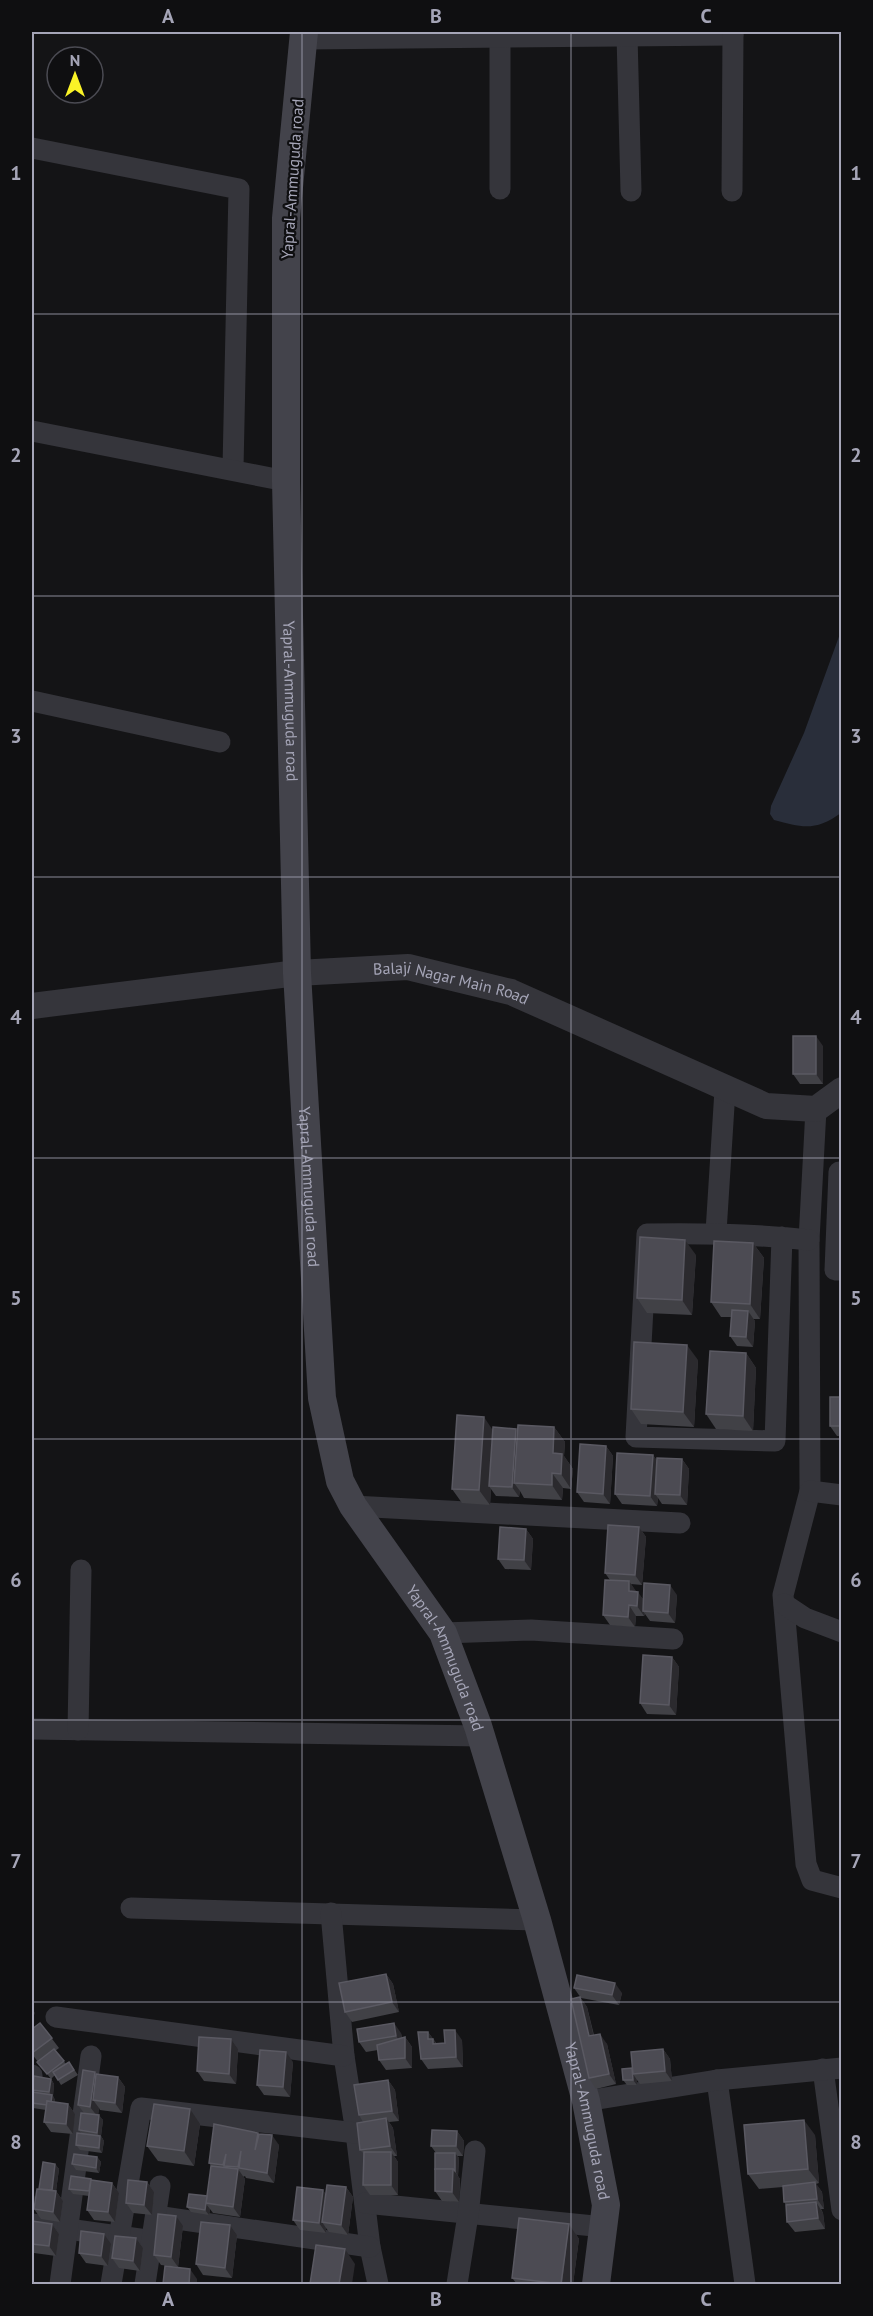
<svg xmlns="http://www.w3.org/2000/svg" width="873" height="2316" font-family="'PT Sans',sans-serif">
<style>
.water{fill:#292e3a}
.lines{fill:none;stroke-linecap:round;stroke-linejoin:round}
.minor{stroke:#35353b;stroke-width:21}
.tertiary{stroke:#35353b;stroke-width:26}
.secondary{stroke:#43434b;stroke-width:28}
.wall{fill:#414146}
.shaded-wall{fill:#2b2a2e}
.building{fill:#4c4b53;stroke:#5a5962;stroke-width:1.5}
.grid{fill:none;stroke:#a5a5b7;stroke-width:1.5;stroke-opacity:0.55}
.labels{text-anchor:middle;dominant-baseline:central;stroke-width:4.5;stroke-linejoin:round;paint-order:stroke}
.street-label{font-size:16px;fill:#a5a5b7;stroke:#0f0f11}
.neatline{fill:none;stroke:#a5a5b7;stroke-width:2}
.grid-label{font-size:20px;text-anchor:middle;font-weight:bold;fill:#a5a5b7}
</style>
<rect width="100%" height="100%" fill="#141416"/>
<!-- water -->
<path class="water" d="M 841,631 L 841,813 C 816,831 803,828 774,820 L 770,814 L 771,806 L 804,733 Z"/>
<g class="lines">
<!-- minor -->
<g class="minor">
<path d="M 627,35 L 631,191"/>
<path d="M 500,36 L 500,189"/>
<path d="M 304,39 L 733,35"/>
<path d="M 32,148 L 239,189 L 233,468"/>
<path d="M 732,191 L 733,32"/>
<path d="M 32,431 L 286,481"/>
<path d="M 32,701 L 220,742"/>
<path d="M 816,1109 L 809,1240 L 810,1491 L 783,1595 L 806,1864 L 812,1880 L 842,1888"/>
<path d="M 842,1172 L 839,1172 L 835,1270 L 842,1270"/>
<path d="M 716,1232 L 725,1090"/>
<path d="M 782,1237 L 775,1441 L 636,1437 L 647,1234 C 701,1233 755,1234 809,1240"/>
<path d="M 810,1491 L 842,1495"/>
<path d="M 353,1506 L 680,1523"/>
<path d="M 784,1604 L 805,1618 L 842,1632"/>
<path d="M 443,1633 L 531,1630 L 673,1639"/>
<path d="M 32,1729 L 481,1736"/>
<path d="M 78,1730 L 81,1570"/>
<path d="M 131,1908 L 537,1920"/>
<path d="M 331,1913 L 344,2056 L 356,2133 L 370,2247 L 378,2284"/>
<path d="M 56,2017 L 344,2056"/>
<path d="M 823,2069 L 842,2210"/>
<path d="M 32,2075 L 32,2086"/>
<path d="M 717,2080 L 745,2284"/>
<path d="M 586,2101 L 717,2080 L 842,2068"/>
<path d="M 365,2203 L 604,2227"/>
<path d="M 156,2216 L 370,2247"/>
<path d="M 32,2224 L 154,2241"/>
<path d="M 60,2284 L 91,2056"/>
<path d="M 111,2284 L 141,2108 L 356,2133"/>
<path d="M 145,2284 L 160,2186"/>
<path d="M 457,2284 L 468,2215 L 475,2151"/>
</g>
<!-- tertiary -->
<path class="tertiary" id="s1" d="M 32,1006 L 297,973 L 408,967 L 511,992 L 766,1106 L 816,1109 L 842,1090"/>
<!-- secondary -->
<path class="secondary" id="s2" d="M 304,32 L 286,218 L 286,481 L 297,973 L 322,1398 L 340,1481 L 353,1506 L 443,1633 L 478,1726 L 537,1920 L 586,2101 L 606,2205 L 596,2284"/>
</g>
<!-- wall -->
<g class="wall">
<path d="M 823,1046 L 823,1084 L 800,1084 L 793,1074 Z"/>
<path d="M 753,1243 L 764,1258 L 760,1319 L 753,1319 L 755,1321 L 753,1347 L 737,1346 L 730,1336 L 731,1317 L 721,1317 L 711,1302 Z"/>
<path d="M 696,1255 L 692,1315 L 647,1313 L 637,1298 Z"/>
<path d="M 746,1353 L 756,1368 L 753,1431 L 716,1429 L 706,1414 Z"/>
<path d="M 698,1360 L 694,1427 L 641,1424 L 631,1409 Z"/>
<path d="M 842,1389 L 842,1436 L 837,1436 L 830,1426 L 841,1397 Z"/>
<path d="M 554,1427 L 565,1442 L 564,1456 L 573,1469 L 571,1489 L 563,1488 L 562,1500 L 524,1498 L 520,1491 L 519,1497 L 496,1496 L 491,1489 L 490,1505 L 462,1503 L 452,1489 L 493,1429 L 517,1431 Z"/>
<path d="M 606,1446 L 613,1456 L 610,1504 L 584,1502 L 577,1492 Z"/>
<path d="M 653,1455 L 657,1461 L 682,1459 L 689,1469 L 687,1505 L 662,1504 L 658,1498 L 657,1506 L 622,1504 L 615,1494 Z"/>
<path d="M 639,1527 L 646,1537 L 642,1585 L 631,1584 L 636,1592 L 643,1599 L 677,1595 L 675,1623 L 650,1621 L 645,1614 L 644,1616 L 636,1616 L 635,1627 L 610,1625 L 603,1615 L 610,1580 L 605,1573 Z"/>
<path d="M 526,1529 L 533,1539 L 531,1570 L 505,1569 L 498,1559 Z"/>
<path d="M 672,1657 L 679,1667 L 676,1715 L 647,1714 L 640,1703 Z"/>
<path d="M 386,1974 L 393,1984 L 399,2012 L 352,2022 L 345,2012 Z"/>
<path d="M 574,1988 L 622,1993 L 619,2005 L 581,1998 Z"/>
<path d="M 580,1997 L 587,2007 L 594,2035 L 607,2044 L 616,2084 L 596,2089 L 589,2078 Z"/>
<path d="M 40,2023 L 59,2048 L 55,2051 L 66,2064 L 69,2062 L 78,2075 L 61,2085 L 55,2075 L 51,2079 L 32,2054 L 32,2029 Z"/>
<path d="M 428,2032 L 437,2044 L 445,2043 L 462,2040 L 463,2067 L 428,2069 L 421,2059 Z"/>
<path d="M 401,2033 L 402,2038 L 405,2037 L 412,2047 L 412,2068 L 386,2070 L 379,2060 L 378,2050 L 366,2052 L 359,2042 Z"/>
<path d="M 231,2039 L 238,2049 L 236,2084 L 204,2081 L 197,2071 Z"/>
<path d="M 663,2049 L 670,2059 L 672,2081 L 640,2084 L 637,2080 L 637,2085 L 627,2085 L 623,2080 L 632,2068 Z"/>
<path d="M 293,2062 L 290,2097 L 264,2095 L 257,2085 Z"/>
<path d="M 95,2072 L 97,2074 L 118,2077 L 125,2087 L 122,2113 L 100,2110 L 99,2108 L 98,2115 L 103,2120 L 101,2136 L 104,2141 L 102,2153 L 80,2150 L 76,2145 L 81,2133 L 79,2130 L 84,2113 L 78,2105 Z"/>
<path d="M 51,2079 L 54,2084 L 53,2096 L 55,2100 L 55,2102 L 68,2104 L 75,2114 L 73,2134 L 51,2132 L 44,2122 L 46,2110 L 33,2108 L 32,2106 L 32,2092 L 34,2093 L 32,2090 Z"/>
<path d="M 388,2080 L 395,2090 L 399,2121 L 389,2122 L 393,2128 L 397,2156 L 394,2156 L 398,2162 L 398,2195 L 370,2195 L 363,2185 L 364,2154 L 360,2150 L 363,2122 L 359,2115 Z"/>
<path d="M 200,2124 L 194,2166 L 158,2161 L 147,2146 Z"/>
<path d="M 457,2131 L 464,2141 L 463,2156 L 457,2156 L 459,2158 L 458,2176 L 460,2179 L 459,2202 L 442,2201 L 435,2191 L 436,2153 L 431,2146 Z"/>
<path d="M 259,2134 L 279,2145 L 274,2183 L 246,2178 L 245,2176 L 243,2177 L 245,2179 L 240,2217 L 213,2213 L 210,2209 L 209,2215 L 191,2212 L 187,2207 L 207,2196 L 211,2166 L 209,2163 Z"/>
<path d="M 815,2135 L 819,2183 L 816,2184 L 822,2192 L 824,2209 L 821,2209 L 823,2213 L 825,2229 L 795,2232 L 787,2222 L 786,2205 L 784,2202 L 783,2187 L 759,2189 L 748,2174 Z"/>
<path d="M 97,2157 L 101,2162 L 99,2173 L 76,2170 L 72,2164 Z"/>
<path d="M 55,2164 L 59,2169 L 56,2191 L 63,2201 L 60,2222 L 41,2219 L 34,2209 L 39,2189 Z"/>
<path d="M 91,2179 L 92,2180 L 112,2183 L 119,2193 L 115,2222 L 94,2220 L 87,2210 L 89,2196 L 73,2194 L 69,2189 Z"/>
<path d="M 147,2182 L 154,2192 L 152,2215 L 133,2213 L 126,2203 Z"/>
<path d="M 346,2187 L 353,2197 L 348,2235 L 329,2232 L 326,2228 L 326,2233 L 300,2230 L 293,2220 L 323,2190 L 325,2194 Z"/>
<path d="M 32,2221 L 52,2224 L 59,2234 L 56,2256 L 34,2253 L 32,2249 Z"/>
<path d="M 569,2224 L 579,2239 L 573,2284 L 517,2284 L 512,2278 Z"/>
<path d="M 230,2225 L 237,2235 L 232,2278 L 203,2275 L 196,2264 Z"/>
<path d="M 183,2226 L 178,2267 L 161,2265 L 154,2255 Z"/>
<path d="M 136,2238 L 143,2248 L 140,2271 L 119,2268 L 112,2258 Z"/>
<path d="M 111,2244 L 108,2266 L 86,2263 L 79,2253 Z"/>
</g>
<!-- shaded-wall -->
<g class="shaded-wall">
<path d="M 816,1036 L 823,1046 L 823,1084 L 816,1074 Z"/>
<path d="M 685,1240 L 696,1255 L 692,1315 L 682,1300 Z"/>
<path d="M 753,1243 L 764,1258 L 760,1319 L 750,1304 Z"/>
<path d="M 748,1311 L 755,1321 L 753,1347 L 746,1337 Z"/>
<path d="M 687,1345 L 698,1360 L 694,1427 L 683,1412 Z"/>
<path d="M 746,1353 L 756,1368 L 753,1431 L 743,1416 Z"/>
<path d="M 484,1417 L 494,1432 L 489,1486 L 491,1489 L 490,1505 L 479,1490 Z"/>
<path d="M 554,1427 L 565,1442 L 564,1456 L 573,1469 L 571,1489 L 561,1474 L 553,1453 Z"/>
<path d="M 516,1429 L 523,1439 L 514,1483 L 520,1491 L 519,1497 L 512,1487 Z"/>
<path d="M 606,1446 L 613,1456 L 610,1504 L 603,1494 Z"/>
<path d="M 653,1455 L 660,1465 L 655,1494 L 658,1498 L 657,1506 L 650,1496 Z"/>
<path d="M 682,1459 L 689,1469 L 687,1505 L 680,1495 Z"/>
<path d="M 552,1473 L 563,1488 L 562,1500 L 552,1485 Z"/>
<path d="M 639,1527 L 646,1537 L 642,1585 L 635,1575 Z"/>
<path d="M 526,1529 L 533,1539 L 531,1570 L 524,1560 Z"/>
<path d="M 629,1581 L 636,1591 L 629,1591 Z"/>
<path d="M 670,1585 L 677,1595 L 675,1623 L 668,1613 Z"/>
<path d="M 638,1592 L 645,1602 L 643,1611 L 645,1614 L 644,1616 L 637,1606 Z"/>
<path d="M 629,1605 L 636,1616 L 635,1627 L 628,1617 Z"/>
<path d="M 672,1657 L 679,1667 L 676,1715 L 669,1705 Z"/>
<path d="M 386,1974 L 393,1984 L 399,2012 L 392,2002 Z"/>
<path d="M 615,1983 L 622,1993 L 619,2005 L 612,1995 Z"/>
<path d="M 580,1997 L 587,2007 L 596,2046 L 589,2036 Z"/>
<path d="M 32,2008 L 35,2013 L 32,2020 Z"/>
<path d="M 394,2023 L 401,2033 L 403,2046 L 396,2036 Z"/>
<path d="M 455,2030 L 462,2040 L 463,2067 L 456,2057 Z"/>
<path d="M 428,2032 L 440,2049 L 440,2054 L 428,2039 Z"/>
<path d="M 600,2034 L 607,2044 L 616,2084 L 609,2074 Z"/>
<path d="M 405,2037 L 412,2047 L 412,2068 L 405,2058 Z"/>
<path d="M 231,2039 L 238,2049 L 236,2084 L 229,2074 Z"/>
<path d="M 663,2049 L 670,2059 L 672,2081 L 665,2071 Z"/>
<path d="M 286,2052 L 293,2062 L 290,2097 L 283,2087 Z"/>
<path d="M 95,2072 L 102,2082 L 93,2100 L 99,2108 L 98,2117 L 90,2107 Z"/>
<path d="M 633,2074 L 637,2080 L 637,2085 L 633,2080 Z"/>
<path d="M 118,2077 L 125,2087 L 122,2113 L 115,2103 Z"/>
<path d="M 51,2079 L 54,2084 L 53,2096 L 55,2100 L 54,2111 L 50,2106 L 52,2096 L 49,2092 Z"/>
<path d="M 388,2080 L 395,2090 L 399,2121 L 392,2111 Z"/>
<path d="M 68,2104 L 75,2114 L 73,2134 L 66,2124 Z"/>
<path d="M 190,2109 L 200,2124 L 194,2166 L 184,2151 Z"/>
<path d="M 99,2115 L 103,2120 L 101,2136 L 104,2141 L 102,2153 L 99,2148 L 100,2137 L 97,2133 Z"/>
<path d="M 386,2118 L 393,2128 L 397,2156 L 390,2146 Z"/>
<path d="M 804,2120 L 815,2135 L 819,2183 L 808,2169 Z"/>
<path d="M 457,2131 L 464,2141 L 463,2156 L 456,2146 Z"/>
<path d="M 272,2135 L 279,2145 L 274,2183 L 267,2173 Z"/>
<path d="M 391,2152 L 398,2162 L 398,2195 L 391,2185 Z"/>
<path d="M 455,2153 L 459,2158 L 458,2176 L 455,2171 Z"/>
<path d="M 97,2157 L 101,2162 L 99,2173 L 96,2168 Z"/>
<path d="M 55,2164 L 59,2169 L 55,2198 L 51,2193 Z"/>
<path d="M 238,2169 L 245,2179 L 240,2217 L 233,2207 Z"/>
<path d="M 453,2169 L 460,2179 L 459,2202 L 452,2192 Z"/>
<path d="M 147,2182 L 154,2192 L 152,2215 L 144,2205 Z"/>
<path d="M 815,2182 L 822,2192 L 824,2209 L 817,2199 Z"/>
<path d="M 112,2183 L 119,2193 L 115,2222 L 108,2212 Z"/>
<path d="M 346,2187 L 353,2197 L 348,2235 L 341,2225 Z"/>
<path d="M 323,2190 L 330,2200 L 322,2222 L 326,2228 L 326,2233 L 319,2223 Z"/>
<path d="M 56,2191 L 63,2201 L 60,2222 L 53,2212 Z"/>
<path d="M 32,2192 L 35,2197 L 32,2220 Z"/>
<path d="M 816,2202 L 823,2213 L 825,2229 L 818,2218 Z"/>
<path d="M 206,2204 L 210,2209 L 209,2215 L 205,2210 Z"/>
<path d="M 176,2216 L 183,2226 L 178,2267 L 171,2257 Z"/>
<path d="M 52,2224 L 59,2234 L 56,2256 L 49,2246 Z"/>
<path d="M 569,2224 L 579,2239 L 573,2284 L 562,2284 Z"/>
<path d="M 230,2225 L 237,2235 L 232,2278 L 225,2268 Z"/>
<path d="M 104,2234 L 111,2244 L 108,2266 L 101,2256 Z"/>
<path d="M 136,2238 L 143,2248 L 140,2271 L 133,2261 Z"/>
<path d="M 345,2249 L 355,2264 L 352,2284 L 339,2284 Z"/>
<path d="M 190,2269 L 197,2279 L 197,2284 L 189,2284 Z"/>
</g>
<!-- building -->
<g class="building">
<rect x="793" y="1036" width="23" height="38"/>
<path d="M 640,1237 L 685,1240 L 682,1300 L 637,1298 Z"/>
<path d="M 714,1241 L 753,1243 L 750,1304 L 711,1302 Z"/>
<path d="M 732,1310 L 748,1311 L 746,1337 L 730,1336 Z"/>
<path d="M 634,1342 L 687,1345 L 683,1412 L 631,1409 Z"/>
<path d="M 710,1351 L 746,1353 L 743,1416 L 706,1414 Z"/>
<path d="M 842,1389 L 842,1426 L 830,1426 L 830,1397 L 841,1397 Z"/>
<path d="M 457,1415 L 484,1417 L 479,1490 L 452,1489 Z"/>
<path d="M 518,1425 L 554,1427 L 553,1453 L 562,1454 L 561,1474 L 552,1473 L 552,1485 L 514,1483 Z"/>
<path d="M 493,1427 L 516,1429 L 512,1487 L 489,1486 Z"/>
<path d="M 580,1444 L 606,1446 L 603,1494 L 577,1492 Z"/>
<path d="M 617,1453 L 653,1455 L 650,1496 L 615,1494 Z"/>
<path d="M 657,1458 L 682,1459 L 680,1495 L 655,1494 Z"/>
<path d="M 608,1525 L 639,1527 L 635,1575 L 605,1573 Z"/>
<path d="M 500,1527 L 526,1529 L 524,1560 L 498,1559 Z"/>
<path d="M 605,1580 L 629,1581 L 629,1591 L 638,1592 L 637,1606 L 629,1605 L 628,1617 L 603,1615 Z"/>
<path d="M 644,1583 L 670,1585 L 668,1613 L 643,1611 Z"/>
<path d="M 643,1655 L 672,1657 L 669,1705 L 640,1703 Z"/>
<path d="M 386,1974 L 392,2002 L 345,2012 L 339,1983 Z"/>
<path d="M 577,1975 L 615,1983 L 612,1995 L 574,1988 Z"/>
<path d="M 580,1997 L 589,2036 L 600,2034 L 609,2074 L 589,2078 L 571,1999 Z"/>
<path d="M 40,2023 L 52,2038 L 32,2053 L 32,2029 Z"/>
<path d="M 394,2023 L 396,2036 L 359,2042 L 357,2029 Z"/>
<path d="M 444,2030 L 455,2030 L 456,2057 L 421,2059 L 418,2032 L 428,2032 L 428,2039 L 433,2039 L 433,2044 L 445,2043 Z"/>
<path d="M 199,2037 L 231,2039 L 229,2074 L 197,2071 Z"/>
<path d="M 405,2037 L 405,2058 L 379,2060 L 377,2045 Z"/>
<path d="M 54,2049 L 64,2061 L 47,2074 L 37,2062 Z"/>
<path d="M 663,2049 L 665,2071 L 633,2074 L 631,2052 Z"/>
<path d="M 260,2050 L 286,2052 L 283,2087 L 257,2085 Z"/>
<path d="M 69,2062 L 74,2070 L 58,2080 L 53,2072 Z"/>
<path d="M 632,2068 L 633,2080 L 623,2080 L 622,2069 Z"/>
<path d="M 83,2070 L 95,2072 L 90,2107 L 78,2105 Z"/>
<path d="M 96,2074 L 118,2077 L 115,2103 L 93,2100 Z"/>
<path d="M 34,2076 L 51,2079 L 49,2092 L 32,2090 Z"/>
<path d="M 388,2080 L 392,2111 L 359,2115 L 354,2085 Z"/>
<path d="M 32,2092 L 52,2095 L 51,2102 L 47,2101 L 47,2105 L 32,2103 Z"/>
<path d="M 47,2101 L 68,2104 L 66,2124 L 44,2122 Z"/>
<path d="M 154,2104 L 190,2109 L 184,2151 L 147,2146 Z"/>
<path d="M 81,2113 L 99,2115 L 97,2133 L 79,2130 Z"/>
<path d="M 386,2118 L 390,2146 L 360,2150 L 357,2123 Z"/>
<path d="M 804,2120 L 808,2169 L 748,2174 L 744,2125 Z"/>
<path d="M 214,2124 L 258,2133 L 255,2150 L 259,2134 L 272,2135 L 267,2173 L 239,2168 L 241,2151 L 238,2167 L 224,2166 L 226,2154 L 223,2165 L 209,2163 Z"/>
<path d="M 432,2130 L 457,2131 L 456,2146 L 431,2146 Z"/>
<path d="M 77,2133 L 100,2136 L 99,2148 L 76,2145 Z"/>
<path d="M 364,2152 L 391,2152 L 391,2185 L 363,2185 Z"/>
<path d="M 435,2153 L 455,2153 L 455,2171 L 453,2169 L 435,2169 L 435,2170 Z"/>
<path d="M 74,2154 L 97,2157 L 96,2168 L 72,2164 Z"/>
<path d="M 43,2162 L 55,2164 L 52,2190 L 39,2189 Z"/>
<path d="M 211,2166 L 238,2169 L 233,2207 L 206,2203 Z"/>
<path d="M 435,2169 L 453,2169 L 452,2192 L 435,2191 Z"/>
<path d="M 71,2176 L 91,2179 L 89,2191 L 69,2189 Z"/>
<path d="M 91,2180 L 112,2183 L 108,2212 L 87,2210 Z"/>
<path d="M 128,2180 L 147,2182 L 144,2205 L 126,2203 Z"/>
<path d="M 815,2182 L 817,2199 L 784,2202 L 783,2186 Z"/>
<path d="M 327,2185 L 346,2187 L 341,2225 L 322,2222 Z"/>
<path d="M 297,2187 L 323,2190 L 319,2223 L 293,2220 Z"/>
<path d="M 37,2189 L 56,2191 L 53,2212 L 34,2209 Z"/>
<path d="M 189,2194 L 207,2196 L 205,2210 L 187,2207 Z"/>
<path d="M 816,2202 L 818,2218 L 787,2222 L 786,2205 Z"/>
<path d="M 158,2214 L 176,2216 L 171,2257 L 154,2255 Z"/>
<path d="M 519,2218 L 569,2224 L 561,2284 L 512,2278 Z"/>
<path d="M 32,2221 L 52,2224 L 49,2246 L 32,2244 Z"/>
<path d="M 201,2222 L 230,2225 L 225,2268 L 196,2264 Z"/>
<path d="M 81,2231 L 104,2234 L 101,2256 L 79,2253 Z"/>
<path d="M 115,2236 L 136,2238 L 133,2261 L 112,2258 Z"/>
<path d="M 316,2245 L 345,2249 L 339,2284 L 310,2284 Z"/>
<path d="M 165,2266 L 190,2269 L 189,2284 L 163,2284 Z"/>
</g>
<!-- grid -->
<path class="grid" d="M 302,32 L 302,2284M 571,32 L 571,2284M 32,314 L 842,314M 32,596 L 842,596M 32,877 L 842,877M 32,1158 L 842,1158M 32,1439 L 842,1439M 32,1720 L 842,1720M 32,2002 L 842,2002"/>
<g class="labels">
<!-- street labels -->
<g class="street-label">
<text transform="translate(292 179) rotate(-86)">Yapral-Ammuguda road</text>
<text stroke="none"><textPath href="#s2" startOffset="670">Yapral-Ammuguda road</textPath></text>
<text stroke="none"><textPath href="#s1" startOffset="423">Balaji Nagar Main Road</textPath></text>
<text stroke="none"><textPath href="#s2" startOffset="1156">Yapral-Ammuguda road</textPath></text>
<text stroke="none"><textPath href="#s2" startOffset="1660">Yapral-Ammuguda road</textPath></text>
<text stroke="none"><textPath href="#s2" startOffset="2146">Yapral-Ammuguda road</textPath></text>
</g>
</g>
<!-- border -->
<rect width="873" height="2316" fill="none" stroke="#0f0f11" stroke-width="66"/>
<!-- north arrow -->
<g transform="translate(75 75)"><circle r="28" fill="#0f0f11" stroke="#4b4b53" stroke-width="1.5"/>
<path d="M0-4.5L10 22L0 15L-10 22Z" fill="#faf327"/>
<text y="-9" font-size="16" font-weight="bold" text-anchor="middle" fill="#a5a5b7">N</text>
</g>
<rect x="33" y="33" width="807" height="2250" class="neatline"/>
<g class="grid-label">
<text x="168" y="23">A</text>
<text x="436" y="23">B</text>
<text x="706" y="23">C</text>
<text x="16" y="180">1</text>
<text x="856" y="180">1</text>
<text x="16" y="462">2</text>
<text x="856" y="462">2</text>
<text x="16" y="743">3</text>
<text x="856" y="743">3</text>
<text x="16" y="1024">4</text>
<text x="856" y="1024">4</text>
<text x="16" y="1305">5</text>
<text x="856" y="1305">5</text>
<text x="16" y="1587">6</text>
<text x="856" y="1587">6</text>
<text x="16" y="1868">7</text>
<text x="856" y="1868">7</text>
<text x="16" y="2149">8</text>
<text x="856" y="2149">8</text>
<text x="168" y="2306">A</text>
<text x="436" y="2306">B</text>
<text x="706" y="2306">C</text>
</g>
</svg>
